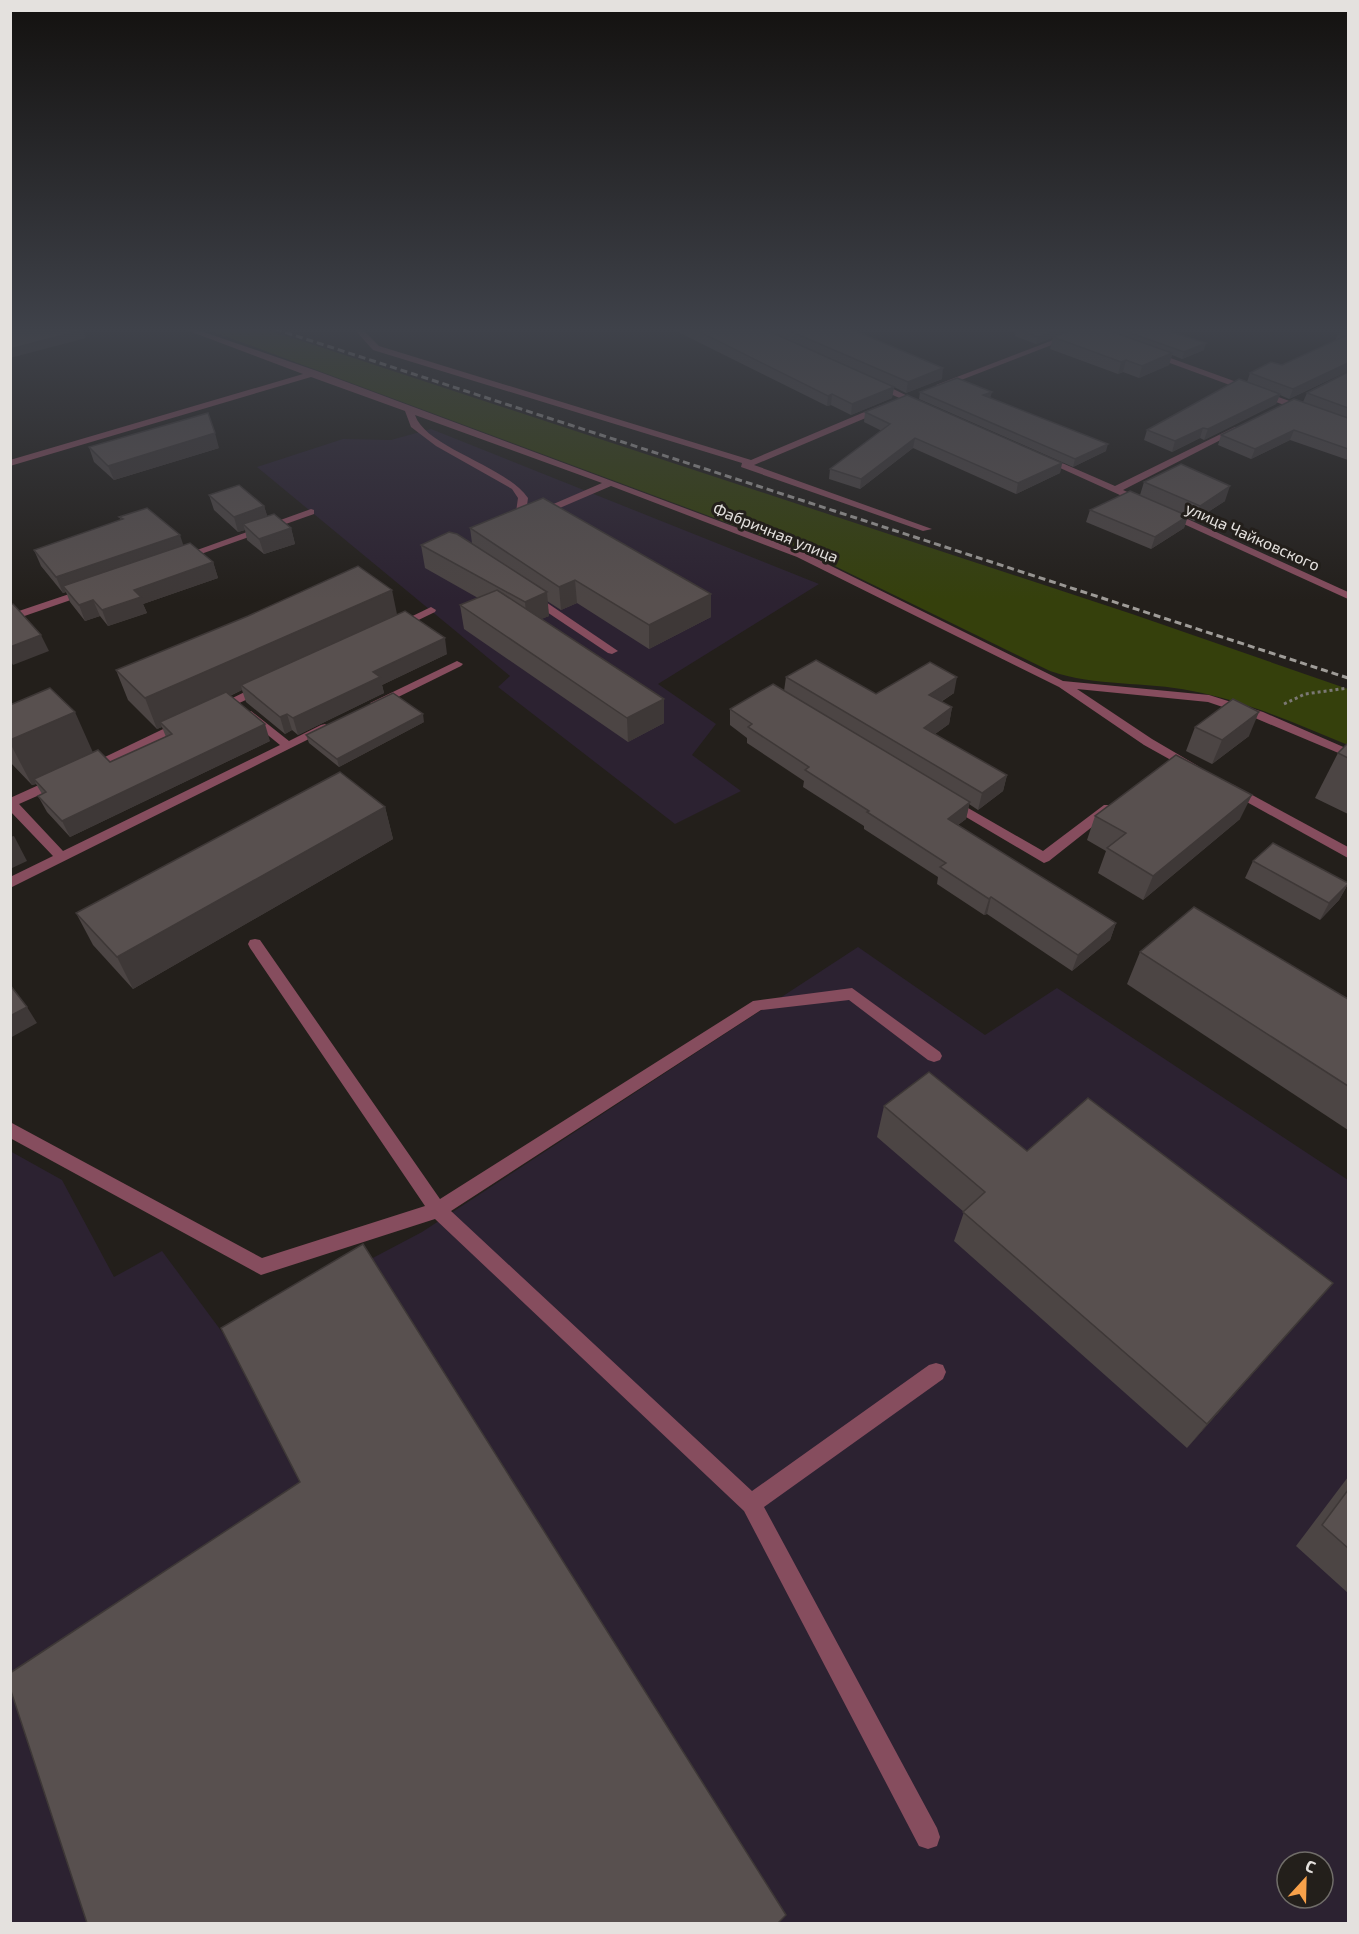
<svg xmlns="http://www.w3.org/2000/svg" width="1359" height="1934" font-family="'Exo 2',sans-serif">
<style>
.industrial{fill:#2c2231;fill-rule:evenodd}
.green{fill:#35400c}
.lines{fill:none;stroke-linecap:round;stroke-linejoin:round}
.path{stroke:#7b7874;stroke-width:3;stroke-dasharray:3 3;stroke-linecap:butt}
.minor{fill:#864d5e;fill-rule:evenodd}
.rail{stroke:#9f9c98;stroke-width:3;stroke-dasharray:7 4;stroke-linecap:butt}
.wall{fill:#4c4544}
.shaded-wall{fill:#3e3837}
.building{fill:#58504f;stroke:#3e3837;stroke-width:1.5}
.labels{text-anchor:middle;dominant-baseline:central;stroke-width:6;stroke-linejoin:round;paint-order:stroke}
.far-street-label{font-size:16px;fill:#e4e1de;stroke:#231f1b}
</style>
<rect width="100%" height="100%" fill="#231f1b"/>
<!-- industrial -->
<g class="industrial">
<path d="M 431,429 L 819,584 L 658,684 L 716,724 L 692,755 L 741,791 L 675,824 L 498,687 L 510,676 L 257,467 L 343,439 L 391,440 Z"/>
<path d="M 858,947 L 985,1035 L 1057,988 L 1348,1180 L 1348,1923 L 11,1923 L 10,1151 L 62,1180 L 114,1277 L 162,1251 L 225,1336 L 422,1232 ZM 1287,1862 L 1323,1862 L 1323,1898 L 1287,1898 Z"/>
</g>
<!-- green -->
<path class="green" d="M 206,329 L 264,329 L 314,345 L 1132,614 L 1348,689 L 1348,745 C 1297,724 1246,701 1192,691 C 1145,681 1096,687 1050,671 L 806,552 Z"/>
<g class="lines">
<!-- path -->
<path class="path" d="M 1284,704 L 1305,694 L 1348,688"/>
<!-- minor -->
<g class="minor">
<path d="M 184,329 L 195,329 L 317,371 L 805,553 L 1063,681 L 1209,695 L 1263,712 L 1348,749 L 1348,757 L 1255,718 L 1208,702 L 1077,689 L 1152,739 L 1198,766 L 1197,769 L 1187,769 L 1144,745 L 1059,687 L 797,557 L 611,486 L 541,516 L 535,516 L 535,512 L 602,483 L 415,415 C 426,448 505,465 528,498 L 526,513 L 516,523 L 508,523 L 508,519 L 516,512 L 518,498 L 512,489 L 436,446 L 411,427 L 405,411 L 311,377 L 10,466 L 10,460 L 303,374 Z"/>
<path d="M 354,329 L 362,329 L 379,346 L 751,460 L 881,405 L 887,405 L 887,409 L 754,465 L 932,529 L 923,531 L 741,467 L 742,463 L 373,350 Z"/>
<path d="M 1082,329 L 1093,329 L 943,387 L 936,385 Z"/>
<path d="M 1151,351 L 1309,408 L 1310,410 L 1303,412 L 1148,355 L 1148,351 Z"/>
<path d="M 873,382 L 879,382 L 924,404 L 917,406 L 873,386 Z"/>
<path d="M 1235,427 L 1242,429 L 1123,490 L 1145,500 L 1145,504 L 1142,505 L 1038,458 L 1046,456 L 1115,486 Z"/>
<path d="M 311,509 L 314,510 L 314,514 L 184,560 L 175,558 Z"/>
<path d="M 1164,511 L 1170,511 L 1348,592 L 1348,599 L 1164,515 Z"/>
<path d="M 87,588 L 91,589 L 91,593 L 10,621 L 10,614 Z"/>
<path d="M 533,595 L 537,596 L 618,651 L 612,654 L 608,653 L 529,600 L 528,598 Z"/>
<path d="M 431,607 L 436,610 L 435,612 L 402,628 L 398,629 L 392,626 Z"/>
<path d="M 457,661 L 463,664 L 461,666 L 380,706 L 376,707 L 370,703 Z"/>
<path d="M 261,684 L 265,685 L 265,691 L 222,711 L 214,711 L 212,708 Z"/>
<path d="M 251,711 L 289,741 L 321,725 L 325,724 L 331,728 L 10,888 L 10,877 L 53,856 L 10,811 L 10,798 L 52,779 L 62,779 L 63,782 L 62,785 L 19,804 L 63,851 L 280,745 L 247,718 L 245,715 Z"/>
<path d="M 182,720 L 186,721 L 186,727 L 95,770 L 90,771 L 84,767 Z"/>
<path d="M 1232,784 L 1348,847 L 1348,858 L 1227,791 L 1226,788 Z"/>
<path d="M 949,797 L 1043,851 L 1104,805 L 1114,805 L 1116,808 L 1049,861 L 1044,863 L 944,804 L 942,801 Z"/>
<path d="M 255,939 L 260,940 L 440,1199 L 753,1001 L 852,988 L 940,1052 L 942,1056 L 940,1060 L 934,1062 L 928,1060 L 849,1000 L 761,1010 L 451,1211 L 752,1491 L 929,1365 L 936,1363 L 943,1365 L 946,1372 L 943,1379 L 764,1507 L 937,1828 L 940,1837 L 937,1846 L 928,1849 L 919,1846 L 744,1511 L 435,1219 L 261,1275 L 10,1138 L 10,1122 L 262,1258 L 425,1206 L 250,948 L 248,944 L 250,940 Z"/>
</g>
<!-- rail -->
<path class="rail" d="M 275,329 L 1348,678"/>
</g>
<!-- wall -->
<g class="wall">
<path d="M 672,329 L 851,329 L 942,379 L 906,393 L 894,387 L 892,398 L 851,415 L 831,405 L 827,406 Z"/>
<path d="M 1005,329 L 1075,329 L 1036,344 L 1015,336 L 1016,333 Z"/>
<path d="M 1075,329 L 1163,329 L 1204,350 L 1182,359 L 1172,355 L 1169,365 L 1139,378 L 1123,372 L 1118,374 L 1050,349 L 1053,337 Z"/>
<path d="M 1348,330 L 1348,371 L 1289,399 L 1280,395 L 1276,404 L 1204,440 L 1200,438 L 1172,452 L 1144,440 L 1147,430 L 1247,382 L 1250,373 L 1282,365 L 1335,341 L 1338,334 Z"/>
<path d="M 1348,372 L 1348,460 L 1290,440 L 1251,459 L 1218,445 L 1221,435 L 1303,402 L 1307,393 Z"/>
<path d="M 920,392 L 991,398 L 1106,451 L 1073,467 L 919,399 Z"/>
<path d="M 865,412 L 1062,463 L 1060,473 L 1016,494 L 913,448 L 860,489 L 829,479 L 830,469 L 882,431 L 864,422 Z"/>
<path d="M 89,447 L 219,448 L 114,480 L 94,462 Z"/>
<path d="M 1144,482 L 1225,501 L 1194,521 L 1187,518 L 1184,528 L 1151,549 L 1086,522 L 1090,510 L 1140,495 Z"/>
<path d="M 209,495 L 264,506 L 267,516 L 291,528 L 295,544 L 264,554 L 247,540 L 245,530 L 238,532 L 214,510 Z"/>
<path d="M 119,517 L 183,545 L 213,562 L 218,578 L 143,604 L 147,613 L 108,626 L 100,616 L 85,621 L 70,602 L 66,592 L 63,593 L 41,566 L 34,550 L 121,520 Z"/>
<path d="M 470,528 L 711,617 L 649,649 L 577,603 L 561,610 L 547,601 L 549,616 L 541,619 L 664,699 L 664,723 L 628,742 L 464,629 L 460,605 L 478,598 L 425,568 L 421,545 L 472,543 Z"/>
<path d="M 397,615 L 447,654 L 382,685 L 384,693 L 298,735 L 292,730 L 285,734 L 246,702 L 242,690 L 230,696 L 270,741 L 70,837 L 47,812 L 38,796 L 42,794 L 36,784 L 32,785 L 10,762 L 10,705 L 110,762 L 166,737 L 162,727 L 157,729 L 128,700 L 116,670 Z"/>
<path d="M 786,677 L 876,694 L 954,693 L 941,702 L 952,707 L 949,724 L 935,734 L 1007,775 L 1003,791 L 978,810 L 969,804 L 966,819 L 958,825 L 1116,923 L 1110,940 L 1072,971 L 987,914 L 984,915 L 937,884 L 938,877 L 864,829 L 864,826 L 803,787 L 804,781 L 747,743 L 747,738 L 730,725 L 730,709 L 784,691 Z"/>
<path d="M 424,722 L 339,767 L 309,743 L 306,735 Z"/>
<path d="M 1195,727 L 1249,736 L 1212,764 L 1186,751 Z"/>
<path d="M 1348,743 L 1348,814 L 1315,798 L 1338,753 Z"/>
<path d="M 385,807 L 393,839 L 133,989 L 93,945 L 76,913 Z"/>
<path d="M 1095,816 L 1240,819 L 1143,900 L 1098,873 L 1106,851 L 1087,840 Z"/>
<path d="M 1253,861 L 1348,884 L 1339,900 L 1320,920 L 1245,878 Z"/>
<path d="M 1140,952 L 1348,999 L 1348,1130 L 1127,984 Z"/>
<path d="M 884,1106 L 1027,1151 L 1309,1310 L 1187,1448 L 954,1241 L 964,1212 L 877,1137 Z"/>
<path d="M 1348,1477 L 1348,1593 L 1296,1546 Z"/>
</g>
<!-- shaded-wall -->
<g class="shaded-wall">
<path d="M 1059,329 L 1075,329 L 1036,344 L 1038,337 Z"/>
<path d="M 83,330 L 86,338 L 10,358 L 10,349 Z"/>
<path d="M 1206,343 L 1204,350 L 1182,359 L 1184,352 Z"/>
<path d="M 1172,353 L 1169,365 L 1139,378 L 1142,366 Z"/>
<path d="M 1126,360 L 1123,372 L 1118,374 L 1121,362 Z"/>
<path d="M 1348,363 L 1348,371 L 1289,399 L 1293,389 Z"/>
<path d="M 943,368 L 942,379 L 906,393 L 908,382 Z"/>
<path d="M 894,387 L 892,398 L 851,415 L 852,404 Z"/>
<path d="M 992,392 L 990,399 L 983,395 Z"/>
<path d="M 832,394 L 831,405 L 827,406 L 828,396 Z"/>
<path d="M 1280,394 L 1276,404 L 1204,440 L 1208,429 Z"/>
<path d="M 1203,428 L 1200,438 L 1172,452 L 1175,441 Z"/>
<path d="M 1294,430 L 1290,440 L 1251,459 L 1255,449 Z"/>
<path d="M 215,433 L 219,448 L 114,480 L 108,466 Z"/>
<path d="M 915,438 L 913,448 L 860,489 L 861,479 Z"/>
<path d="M 1108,444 L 1106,451 L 1073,467 L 1075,459 Z"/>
<path d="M 1062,463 L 1060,473 L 1016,494 L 1018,483 Z"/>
<path d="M 1230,486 L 1225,501 L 1194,521 L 1200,506 Z"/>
<path d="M 264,506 L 269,521 L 243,524 L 245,530 L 238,532 L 234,517 Z"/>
<path d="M 1188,516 L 1184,528 L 1151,549 L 1155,537 Z"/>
<path d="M 291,528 L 295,544 L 264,554 L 259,539 Z"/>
<path d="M 180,535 L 185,550 L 63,586 L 66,592 L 63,593 L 56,577 Z"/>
<path d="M 213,562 L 218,578 L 143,604 L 147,613 L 108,626 L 102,610 L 134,590 Z"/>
<path d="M 575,580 L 577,603 L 561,610 L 559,587 Z"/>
<path d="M 392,590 L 398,619 L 241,685 L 242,690 L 164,726 L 160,722 L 162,727 L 157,729 L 145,698 Z"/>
<path d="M 547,592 L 549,616 L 527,625 L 525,602 Z"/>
<path d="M 711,594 L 711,617 L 649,649 L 649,625 Z"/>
<path d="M 93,600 L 100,616 L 85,621 L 79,605 Z"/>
<path d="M 41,635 L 49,651 L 13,665 L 10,660 L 10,647 Z"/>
<path d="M 445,638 L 447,654 L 382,685 L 384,693 L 298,735 L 293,718 L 373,672 Z"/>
<path d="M 957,677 L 954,693 L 926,711 L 929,695 Z"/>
<path d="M 664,699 L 664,723 L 628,742 L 627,718 Z"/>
<path d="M 952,707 L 949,724 L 921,744 L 924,728 Z"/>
<path d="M 75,712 L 95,757 L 34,779 L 36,784 L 32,785 L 10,743 L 10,740 Z"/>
<path d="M 1259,712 L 1249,736 L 1212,764 L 1222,740 Z"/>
<path d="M 287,714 L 292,730 L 285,734 L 280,717 Z"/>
<path d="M 423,714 L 424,722 L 339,767 L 337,759 Z"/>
<path d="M 265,724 L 270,741 L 70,837 L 62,821 Z"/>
<path d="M 1007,775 L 1003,791 L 978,810 L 982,793 Z"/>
<path d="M 1252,795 L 1240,819 L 1143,900 L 1153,876 Z"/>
<path d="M 970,802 L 966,819 L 944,835 L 948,819 Z"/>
<path d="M 385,807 L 393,839 L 133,989 L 117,957 Z"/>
<path d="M 14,836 L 27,861 L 10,869 L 10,837 Z"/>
<path d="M 1348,884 L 1339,900 L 1320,920 L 1329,903 Z"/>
<path d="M 991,897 L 987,914 L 984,915 L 989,899 Z"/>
<path d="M 1116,923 L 1110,940 L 1072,971 L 1078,955 Z"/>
<path d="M 27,1007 L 37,1023 L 10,1038 L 10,1016 Z"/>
<path d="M 1333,1283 L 1309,1310 L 1187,1448 L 1207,1424 Z"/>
</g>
<!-- building -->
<g class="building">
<path d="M 10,329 L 82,329 L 83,330 L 10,349 Z"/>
<path d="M 694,329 L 764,329 L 894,387 L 852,404 L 832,394 L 828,396 Z"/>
<path d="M 785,329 L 851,329 L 943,368 L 908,382 Z"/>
<path d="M 1017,329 L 1059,329 L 1038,337 Z"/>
<path d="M 1075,329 L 1105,329 L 1172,353 L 1142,366 L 1126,360 L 1121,362 L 1053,337 Z"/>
<path d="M 1119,329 L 1163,329 L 1206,343 L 1184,352 Z"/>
<path d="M 1348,330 L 1348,363 L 1293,389 L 1250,373 L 1271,362 L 1282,365 L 1345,336 L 1338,334 Z"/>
<path d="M 1348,372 L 1348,408 L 1307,393 Z"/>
<path d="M 957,378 L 992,392 L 983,395 L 1108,444 L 1075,459 L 920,392 Z"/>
<path d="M 1239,379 L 1280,394 L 1208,429 L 1203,428 L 1175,441 L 1147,430 Z"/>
<path d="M 907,395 L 1062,463 L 1018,483 L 915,438 L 861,479 L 830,469 L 890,424 L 865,412 Z"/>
<path d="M 1294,399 L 1348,418 L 1348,449 L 1294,430 L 1255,449 L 1221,435 Z"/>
<path d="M 208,413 L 215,433 L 108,466 L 89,447 Z"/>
<path d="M 1181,464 L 1230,486 L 1200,506 L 1144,482 Z"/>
<path d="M 239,485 L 264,506 L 234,517 L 209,495 Z"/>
<path d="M 1130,491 L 1188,516 L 1155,537 L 1090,510 Z"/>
<path d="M 543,498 L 711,594 L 649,625 L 575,580 L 559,587 L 470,528 Z"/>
<path d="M 147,508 L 180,535 L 56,577 L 34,550 L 123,519 L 119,517 Z"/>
<path d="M 274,514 L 291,528 L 259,539 L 243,524 Z"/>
<path d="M 449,532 L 457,534 L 547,592 L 525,602 L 421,545 Z"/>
<path d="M 190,543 L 213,562 L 134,590 L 141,597 L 102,610 L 93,600 L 79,605 L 63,586 Z"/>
<path d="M 358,566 L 392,590 L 145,698 L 116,670 L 248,616 Z"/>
<path d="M 497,590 L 664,699 L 627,718 L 460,605 Z"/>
<path d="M 13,604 L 41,635 L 10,647 L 10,605 Z"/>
<path d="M 405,611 L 445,638 L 373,672 L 380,677 L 293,718 L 287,714 L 280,717 L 241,685 Z"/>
<path d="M 816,660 L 876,694 L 930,662 L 957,677 L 929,695 L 952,707 L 924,728 L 1007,775 L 982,793 L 786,677 Z"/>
<path d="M 773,684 L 970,802 L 948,819 L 1116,923 L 1078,955 L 991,897 L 989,899 L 940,867 L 946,863 L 867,812 L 869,811 L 805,770 L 809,767 L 748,727 L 752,724 L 730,709 Z"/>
<path d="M 50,688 L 75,712 L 10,740 L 10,705 Z"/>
<path d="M 226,692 L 265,724 L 62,821 L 38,796 L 46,792 L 34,779 L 98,750 L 110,762 L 172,734 L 160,722 Z"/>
<path d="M 393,693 L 423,714 L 337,759 L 306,735 Z"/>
<path d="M 1233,699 L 1259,712 L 1222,740 L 1195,727 Z"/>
<path d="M 1348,743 L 1348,758 L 1338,753 Z"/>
<path d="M 1176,755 L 1252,795 L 1153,876 L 1107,848 L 1126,833 L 1095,816 Z"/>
<path d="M 340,772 L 385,807 L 117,957 L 76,913 Z"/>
<path d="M 1273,843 L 1348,883 L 1348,884 L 1329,903 L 1253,861 Z"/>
<path d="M 1194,907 L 1348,999 L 1348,1086 L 1140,952 Z"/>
<path d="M 10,985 L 27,1007 L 10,1016 Z"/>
<path d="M 929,1072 L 1027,1151 L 1088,1098 L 1333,1283 L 1207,1424 L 963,1212 L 985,1192 L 884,1106 Z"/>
<path d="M 363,1244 L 786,1915 L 778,1923 L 87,1923 L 10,1688 L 10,1673 L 300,1482 L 221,1328 Z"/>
<path d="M 1348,1490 L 1348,1548 L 1322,1525 Z"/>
</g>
<!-- sky -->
<linearGradient id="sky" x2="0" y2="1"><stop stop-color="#13110f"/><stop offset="0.55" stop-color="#3f424a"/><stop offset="1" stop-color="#3f424a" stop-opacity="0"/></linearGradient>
<rect width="1359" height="600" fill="url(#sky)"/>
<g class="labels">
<!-- far-street labels -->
<g class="far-street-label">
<text transform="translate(776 532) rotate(22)">Фабричная улица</text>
<text transform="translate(1253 536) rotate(24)">улица Чайковского</text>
</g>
</g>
<!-- border -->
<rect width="1359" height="1934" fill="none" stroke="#e4e1de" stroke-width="24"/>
<!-- north arrow -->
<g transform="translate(1305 1880) rotate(22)"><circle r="28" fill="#231f1b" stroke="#706d69" stroke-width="1.5"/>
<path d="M0-4.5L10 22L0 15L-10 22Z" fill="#f8a14a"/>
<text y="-9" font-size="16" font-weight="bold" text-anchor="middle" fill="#e4e1de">С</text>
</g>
</svg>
